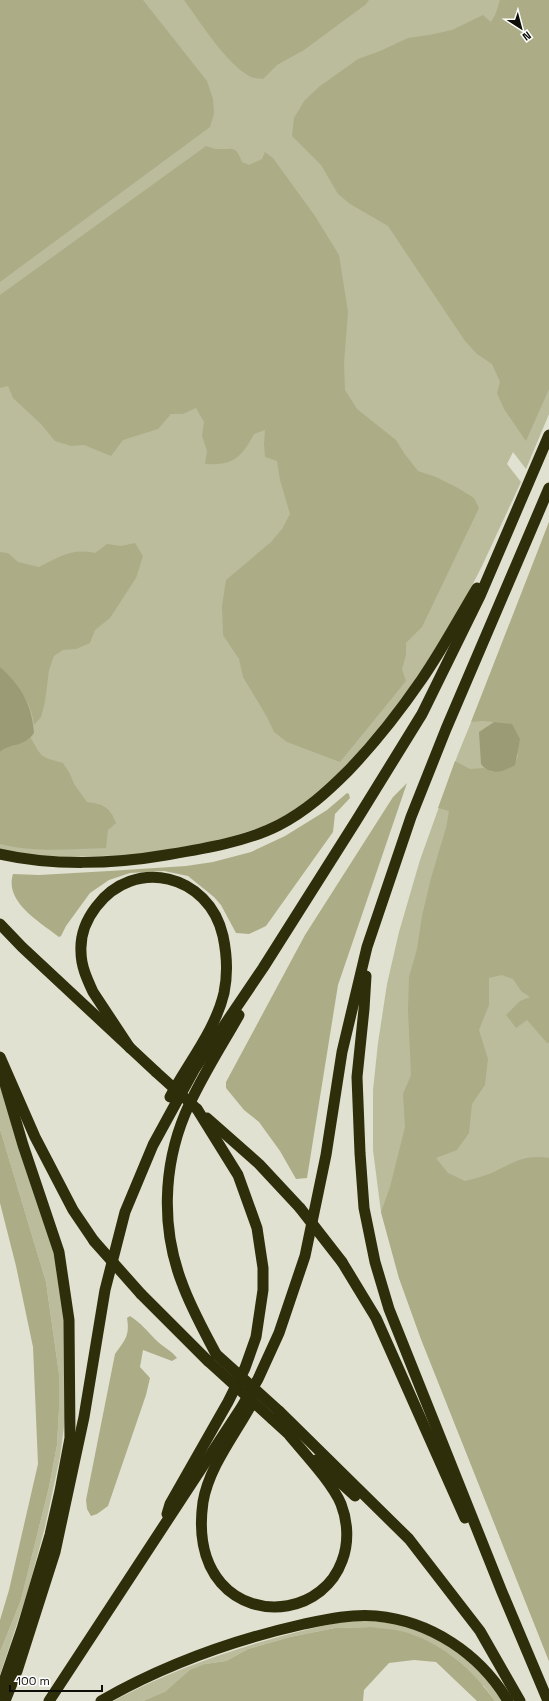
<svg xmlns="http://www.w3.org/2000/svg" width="549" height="1701" font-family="'Space Grotesk',sans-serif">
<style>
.green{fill:#babc9c}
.forest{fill:#acad87}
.water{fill:#9b9c76}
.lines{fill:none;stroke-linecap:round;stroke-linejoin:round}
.highway{stroke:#2e2e0a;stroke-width:11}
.highway-bridge{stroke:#2e2e0a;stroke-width:11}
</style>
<rect width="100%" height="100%" fill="#e0e1d0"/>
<!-- green -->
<g class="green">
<path d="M 0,0 L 549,0 L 549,414 L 526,469 L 513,452 L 507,464 L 521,482 L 482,566 L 461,607 L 416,682 L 369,741 L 319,795 L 290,815 L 256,829 L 217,841 L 176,851 L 131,855 L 69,857 L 20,854 L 0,849 Z"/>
<path d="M 549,522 L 549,1661 L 421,1339 L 399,1278 L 381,1212 L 373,1150 L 373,1090 L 378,1043 L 387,984 L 399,932 L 420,860 L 458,754 L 507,635 Z"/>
<path d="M 0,1085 L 56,1254 L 66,1325 L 65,1419 L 60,1457 L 45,1527 L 27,1594 L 0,1675 L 0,1652 L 21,1600 L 49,1487 L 57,1445 L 59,1410 L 59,1374 L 46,1282 L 0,1129 Z"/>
<path d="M 346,1621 C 366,1621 388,1621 407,1627 C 436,1635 467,1654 486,1678 C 492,1685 497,1693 502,1701 L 495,1701 L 484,1686 L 371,1627 L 335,1628 L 290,1637 L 248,1649 L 226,1661 L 205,1664 L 166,1691 L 143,1701 L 113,1701 C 187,1662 264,1638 346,1621 Z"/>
</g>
<!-- forest -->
<g class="forest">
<path d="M 0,0 L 143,0 L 207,81 L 213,99 L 214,114 L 210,127 L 0,282 Z"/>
<path d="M 184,0 L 369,0 L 365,5 L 304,50 L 277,65 L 263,79 C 259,79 254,78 251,77 C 226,64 201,23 184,0 Z"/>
<path d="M 500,0 L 549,0 L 549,389 L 526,441 L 504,409 L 497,393 L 500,382 L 492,364 L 477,354 L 465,341 L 388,226 L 350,204 L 338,194 L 321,165 L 292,136 L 294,118 L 304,101 L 320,86 L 358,59 L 380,51 L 408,38 L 429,35 L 452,30 L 483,15 L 491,22 L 496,13 Z"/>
<path d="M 206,146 C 210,147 214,149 218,149 C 233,150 235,144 242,162 L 249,165 L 262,159 L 265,152 L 273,158 L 315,216 L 339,255 L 348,312 L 344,363 L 345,390 L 357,409 L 396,440 L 404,453 L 418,471 L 436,477 L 458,488 L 474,498 L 479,508 L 422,627 L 406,643 L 406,655 L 402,669 L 406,681 L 340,762 L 287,742 L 274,732 L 267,717 L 243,677 L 239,659 L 223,635 L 222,606 L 226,580 L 271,542 L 282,529 L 290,514 L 280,480 L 277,461 L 265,457 L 264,444 L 265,430 L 254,434 C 242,457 233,466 205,464 L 207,451 L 202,436 L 204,422 L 196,408 L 183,414 L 171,414 L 158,429 L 123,440 L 111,456 L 84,445 L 71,446 L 55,441 L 41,424 L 13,398 L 8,386 L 0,388 L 0,295 Z"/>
<path d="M 549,522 L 549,1043 L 547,1043 L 527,1020 L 516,1028 L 506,1015 L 520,1001 L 530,997 L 521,991 L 513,979 L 502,975 L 489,978 L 489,1005 L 479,1030 L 488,1059 L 485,1085 L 472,1104 L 469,1133 L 457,1150 L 436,1158 L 448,1173 L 465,1181 C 473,1179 481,1177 489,1174 C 512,1164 522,1154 549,1158 L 549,1661 L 421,1339 L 399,1278 L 381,1212 L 390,1187 L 405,1127 L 403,1094 L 411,1075 L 408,1010 L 409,977 L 417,949 L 422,916 L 431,878 L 446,828 L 449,811 L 438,808 L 455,761 L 470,769 L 484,768 L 492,772 L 516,760 L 518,756 L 506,723 L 482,721 L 471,722 Z"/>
<path d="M 135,543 L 143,556 L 136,578 L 110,618 L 95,630 L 90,643 L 76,649 L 63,650 L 54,656 L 49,670 L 45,702 L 41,717 L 34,725 C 32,702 16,683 0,667 L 0,552 L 8,553 L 18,562 L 39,567 C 59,557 72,548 95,553 L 107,544 L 121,546 Z"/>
<path d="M 31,738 C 42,759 42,757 63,763 L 70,774 L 74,784 L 87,802 C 103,804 110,807 116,823 L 108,830 L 106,848 C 71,849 34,853 0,844 L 0,752 C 9,744 22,746 31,738 Z"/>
<path d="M 407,783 L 338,985 L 307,1178 L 296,1179 L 280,1151 L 259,1122 L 244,1110 L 226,1088 L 226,1082 L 305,935 L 393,797 Z"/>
<path d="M 347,793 L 349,794 L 350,798 L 335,814 L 333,832 L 266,926 L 249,934 L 236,933 L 221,905 L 214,897 L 188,876 L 164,871 L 130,873 L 109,880 L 90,893 L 66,926 L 61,936 L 59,937 C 40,922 4,902 13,874 L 39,875 L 109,871 L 186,866 L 213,862 L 251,852 L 285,836 L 327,810 Z"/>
<path d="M 0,1129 L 46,1282 L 59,1374 L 59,1410 L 57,1445 L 49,1487 L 21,1600 L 0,1652 L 0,1620 L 9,1590 L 38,1464 L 33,1347 L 16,1266 L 0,1203 Z"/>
<path d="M 130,1316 C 141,1323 147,1331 156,1340 C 163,1347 171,1350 177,1358 L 172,1361 L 143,1350 L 140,1367 L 150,1378 L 146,1395 L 108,1506 L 97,1514 L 91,1516 L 87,1509 L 86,1500 L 115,1354 C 125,1340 130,1336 127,1318 Z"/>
<path d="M 371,1627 C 383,1629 397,1629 408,1633 C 444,1645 473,1670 495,1701 L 477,1701 L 436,1662 L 414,1660 L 389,1663 L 364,1690 L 363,1701 L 143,1701 L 166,1691 L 190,1670 L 205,1664 L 226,1661 L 248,1649 L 290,1637 L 335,1628 Z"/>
</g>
<!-- water -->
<g class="water">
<path d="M 0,667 C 21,686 32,704 34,733 C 24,748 12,742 0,752 Z"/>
<path d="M 494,722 L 512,724 L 520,739 L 515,765 C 503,772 490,776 481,764 L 479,732 Z"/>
</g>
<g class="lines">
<!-- highway -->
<g class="highway">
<path d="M 0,854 C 52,866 114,864 166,855 C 202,849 246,842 279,825 C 306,811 327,792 348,771 C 375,743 400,711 422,679 C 442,650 459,618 477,588"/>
<path d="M 0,924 L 22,947 L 156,1072"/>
<path d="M 366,976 L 364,1009 L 357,1077 L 360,1153 L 364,1208 L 375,1262 L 389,1309 L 502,1592 L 548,1701"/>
<path d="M 130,1048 L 93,992 C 87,979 81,966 81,952 C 80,935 86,920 96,907 C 134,856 209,874 223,936 C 227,955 228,974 224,993 C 215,1031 188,1063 170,1097"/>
<path d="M 0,1057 L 35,1137 L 73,1210 L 94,1241"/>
<path d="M 0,1067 L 23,1145 L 59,1252 L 69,1320 L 70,1438 L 60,1491 L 50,1535 L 22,1629 L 0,1693"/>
<path d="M 207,1118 L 259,1164 L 300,1208"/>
<path d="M 342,1262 L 376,1318 L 465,1518"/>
<path d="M 141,1294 L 208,1361"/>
<path d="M 216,1354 C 204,1331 191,1308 182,1283 C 161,1229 163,1167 185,1114 C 200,1079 221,1047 239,1015"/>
<path d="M 251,1405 C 234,1436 209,1467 203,1502 C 199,1530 202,1561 221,1583 C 256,1623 324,1611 342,1561 C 349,1543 348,1522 341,1504 C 333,1484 305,1454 290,1436"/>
<path d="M 279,1411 L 409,1539 L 480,1631 L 520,1701"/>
<path d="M 272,1419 L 295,1440"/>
<path d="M 316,1460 L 355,1496"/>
<path d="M 167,1514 L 170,1504 L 228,1402 L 245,1368 L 256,1337 L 263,1290 L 263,1268 L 257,1228 L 238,1175 L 197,1109"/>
<path d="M 5,1701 L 17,1671 L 55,1552 L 84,1417 L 105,1290 L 125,1212 L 153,1145 L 194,1070 L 263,968 L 356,821 L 422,714 L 480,596 L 549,435"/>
<path d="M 49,1701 L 241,1408 L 258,1379 L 279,1333 L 305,1256 L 326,1155 L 342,1052 L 367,947 L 411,817 L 446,729 L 549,488"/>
<path d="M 101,1701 C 164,1665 233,1640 304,1624 C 328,1619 351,1614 376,1616 C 431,1621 480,1654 508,1701"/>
</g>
<!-- highway-bridge -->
<g class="highway-bridge">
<path d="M 156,1072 L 197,1109"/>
<path d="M 300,1208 L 342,1262"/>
<path d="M 94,1241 L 141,1294"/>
<path d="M 216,1354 L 279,1411"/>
<path d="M 208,1361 L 272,1419"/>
</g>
</g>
<!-- north arrow -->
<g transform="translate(521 28) rotate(144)" stroke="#ffffff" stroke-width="3" paint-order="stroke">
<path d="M0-3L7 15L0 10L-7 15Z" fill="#0e0e08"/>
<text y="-6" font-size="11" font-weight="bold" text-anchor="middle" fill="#0e0e08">N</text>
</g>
<!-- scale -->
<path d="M10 1685v6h92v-6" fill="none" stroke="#0e0e08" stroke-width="2"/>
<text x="16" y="1685" font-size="12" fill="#0e0e08" stroke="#ffffff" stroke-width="3" paint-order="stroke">100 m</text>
</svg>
